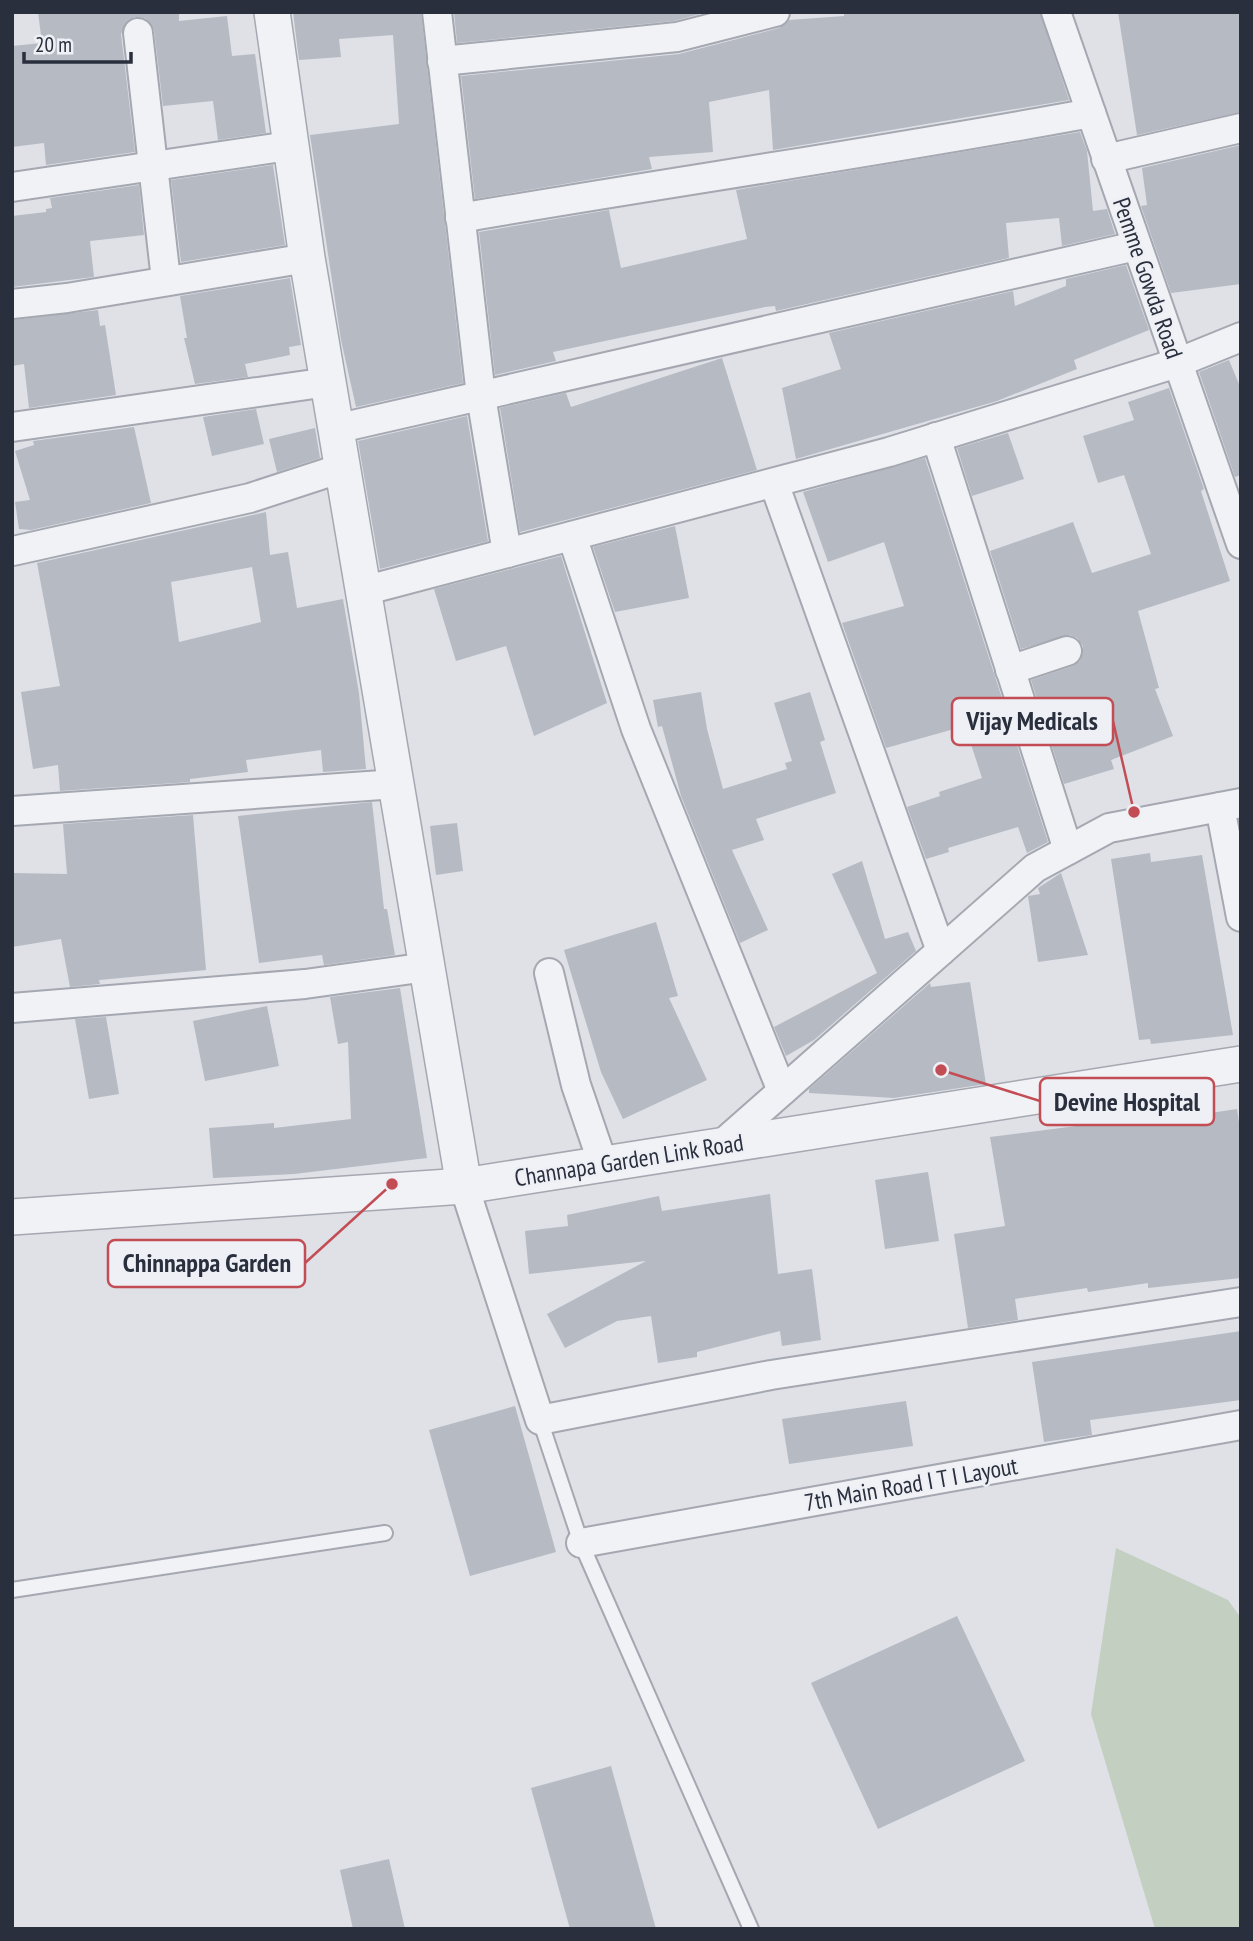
<svg xmlns="http://www.w3.org/2000/svg" width="1253" height="1941" font-family="'PT Sans Narrow',sans-serif">
<style>
.green{fill:#c3d0c1}
.building{fill:#b6bac3;fill-rule:evenodd}
.lines{fill:none;stroke-linecap:round;stroke-linejoin:round}
.service-casing{stroke:#a5a8b1;stroke-width:18}
.minor-casing{stroke:#a5a8b1;stroke-width:32}
.tertiary-casing{stroke:#a5a8b1;stroke-width:38}
.service{stroke:#f1f2f6;stroke-width:14}
.minor{stroke:#f1f2f6;stroke-width:28}
.tertiary{stroke:#f1f2f6;stroke-width:35}
.labels{text-anchor:middle;dominant-baseline:central;stroke-width:5;stroke-linejoin:round;paint-order:stroke}
.street-label{font-size:24px;fill:#292f3d;stroke:#eef0f5}
.leader{fill:none;stroke:#c34d55;stroke-width:2.5}
.callout-dot{fill:#c34d55;stroke:#eef0f5;stroke-width:2.5}
.callout{fill:#eef0f5;stroke:#c34d55;stroke-width:2.5}
.callout-label{font-size:26px;text-anchor:middle;font-weight:bold;fill:#292f3d}
</style>
<rect width="100%" height="100%" fill="#dfe1e7"/>
<!-- green -->
<path class="green" d="M 1116,1548 L 1228,1600 L 1241,1618 L 1241,1929 L 1155,1929 L 1091,1714 Z"/>
<!-- building -->
<g class="building">
<path d="M 38,12 L 179,12 L 179,21 L 227,16 L 232,56 L 255,54 L 266,133 L 218,140 L 213,101 L 163,106 L 154,30 L 145,18 L 135,17 L 128,20 L 121,34 L 135,152 L 46,165 L 44,143 L 12,147 L 12,46 L 42,43 Z"/>
<path d="M 293,12 L 421,12 L 463,383 L 356,407 L 341,340 L 310,135 L 399,124 L 393,35 L 339,39 L 341,57 L 299,60 Z"/>
<path d="M 454,12 L 707,12 L 674,21 L 457,43 Z"/>
<path d="M 844,12 L 1040,12 L 1069,100 L 773,150 L 769,90 L 709,102 L 713,152 L 649,157 L 652,169 L 475,199 L 461,76 L 679,54 L 779,28 L 789,20 L 844,16 Z"/>
<path d="M 1118,12 L 1241,12 L 1241,112 L 1137,135 Z"/>
<path d="M 1080,132 L 1087,151 L 1093,211 L 1107,209 L 1115,234 L 1062,246 L 1059,218 L 1006,223 L 1009,258 L 776,311 L 775,306 L 765,307 L 553,352 L 556,361 L 495,375 L 479,232 L 609,210 L 621,268 L 747,239 L 736,190 Z"/>
<path d="M 1241,145 L 1241,284 L 1171,293 L 1141,206 L 1147,205 L 1142,168 Z"/>
<path d="M 273,165 L 285,245 L 181,262 L 171,180 Z"/>
<path d="M 139,185 L 144,235 L 90,241 L 94,277 L 12,287 L 12,216 L 46,212 L 46,209 L 52,208 L 50,198 Z"/>
<path d="M 1126,265 L 1149,330 L 1074,360 L 1077,369 L 997,401 L 796,459 L 782,388 L 841,369 L 829,333 L 1013,291 L 1015,306 L 1066,286 L 1066,279 Z"/>
<path d="M 290,278 L 301,345 L 289,347 L 290,355 L 245,364 L 248,377 L 195,384 L 184,338 L 187,338 L 180,296 Z"/>
<path d="M 98,310 L 100,326 L 105,325 L 116,395 L 29,408 L 24,364 L 12,366 L 12,320 Z"/>
<path d="M 722,358 L 757,470 L 520,532 L 500,408 L 566,393 L 571,407 Z"/>
<path d="M 1229,360 L 1241,389 L 1241,475 L 1235,477 L 1199,372 Z"/>
<path d="M 1169,388 L 1204,489 L 1201,491 L 1230,581 L 1138,611 L 1159,688 L 1155,689 L 1173,736 L 1111,760 L 1114,769 L 1064,784 L 1031,680 L 1073,666 L 1080,661 L 1083,646 L 1077,638 L 1070,635 L 1021,649 L 990,551 L 1073,522 L 1092,573 L 1151,554 L 1124,475 L 1098,483 L 1083,436 L 1134,420 L 1128,402 Z"/>
<path d="M 256,409 L 264,444 L 212,456 L 203,417 Z"/>
<path d="M 467,416 L 488,541 L 380,569 L 358,441 Z"/>
<path d="M 134,427 L 151,503 L 31,530 L 19,529 L 15,502 L 30,500 L 15,451 L 34,445 L 33,441 Z"/>
<path d="M 315,428 L 320,458 L 277,472 L 269,439 Z"/>
<path d="M 1008,433 L 1024,479 L 972,496 L 957,448 Z"/>
<path d="M 925,458 L 1048,842 L 1027,853 L 1018,827 L 948,848 L 949,852 L 926,859 L 907,807 L 940,796 L 939,792 L 982,778 L 965,726 L 886,748 L 842,623 L 904,606 L 884,542 L 828,562 L 803,492 Z"/>
<path d="M 266,512 L 270,555 L 288,552 L 297,608 L 343,599 L 359,693 L 366,769 L 323,772 L 321,750 L 246,760 L 248,772 L 190,779 L 190,782 L 60,791 L 58,765 L 33,769 L 21,692 L 60,686 L 37,563 ZM 252,567 L 261,622 L 179,642 L 171,582 Z"/>
<path d="M 675,526 L 689,598 L 615,612 L 593,547 Z"/>
<path d="M 561,556 L 607,703 L 534,736 L 506,646 L 456,661 L 434,589 Z"/>
<path d="M 701,692 L 707,729 L 723,789 L 787,769 L 785,763 L 792,761 L 774,703 L 810,692 L 825,740 L 820,742 L 836,793 L 756,819 L 764,840 L 732,850 L 768,930 L 740,943 L 681,796 L 662,726 L 658,727 L 653,700 Z"/>
<path d="M 372,802 L 384,909 L 387,909 L 395,955 L 324,965 L 322,955 L 259,963 L 238,816 Z"/>
<path d="M 193,815 L 206,970 L 99,980 L 100,984 L 70,987 L 61,939 L 12,947 L 12,873 L 67,874 L 63,824 Z"/>
<path d="M 457,823 L 463,871 L 436,875 L 430,826 Z"/>
<path d="M 1150,853 L 1151,862 L 1202,855 L 1233,1035 L 1151,1044 L 1150,1039 L 1139,1040 L 1111,859 Z"/>
<path d="M 862,861 L 885,939 L 908,932 L 916,951 L 814,1040 L 786,1056 L 774,1027 L 877,973 L 832,874 Z"/>
<path d="M 1061,873 L 1088,955 L 1038,962 L 1028,896 L 1040,894 L 1038,888 Z"/>
<path d="M 656,922 L 678,996 L 669,998 L 707,1080 L 623,1119 L 601,1072 L 564,950 Z"/>
<path d="M 970,982 L 986,1084 L 894,1098 L 809,1093 L 809,1089 L 930,983 L 931,987 Z"/>
<path d="M 400,988 L 427,1158 L 294,1174 L 213,1178 L 209,1128 L 274,1123 L 274,1128 L 351,1119 L 348,1042 L 338,1044 L 330,997 Z"/>
<path d="M 267,1006 L 279,1066 L 205,1081 L 193,1021 Z"/>
<path d="M 106,1017 L 119,1094 L 89,1099 L 75,1019 Z"/>
<path d="M 1182,1101 L 1184,1117 L 1237,1109 L 1241,1135 L 1241,1278 L 1148,1288 L 1148,1283 L 1088,1292 L 1087,1288 L 1015,1299 L 1018,1320 L 968,1328 L 954,1234 L 1005,1226 L 990,1137 L 1123,1120 L 1121,1110 Z"/>
<path d="M 928,1172 L 939,1241 L 885,1249 L 875,1180 Z"/>
<path d="M 770,1194 L 778,1274 L 812,1269 L 821,1340 L 782,1346 L 780,1331 L 697,1352 L 697,1357 L 658,1363 L 651,1316 L 617,1321 L 565,1348 L 547,1314 L 646,1261 L 529,1274 L 525,1231 L 568,1226 L 567,1215 L 659,1196 L 662,1211 Z"/>
<path d="M 1241,1331 L 1241,1400 L 1090,1420 L 1092,1435 L 1044,1442 L 1032,1362 Z"/>
<path d="M 906,1401 L 913,1446 L 789,1464 L 782,1419 Z"/>
<path d="M 515,1406 L 556,1552 L 470,1576 L 429,1430 Z"/>
<path d="M 957,1616 L 1025,1761 L 878,1829 L 811,1683 Z"/>
<path d="M 611,1766 L 656,1929 L 570,1929 L 531,1788 Z"/>
<path d="M 389,1859 L 405,1929 L 353,1929 L 340,1870 Z"/>
</g>
<g class="lines">
<defs>
<g id="service">
<path d="M 540,1420 L 581,1543 L 751,1929"/>
<path d="M 12,1590 L 385,1533"/>
</g>
<g id="minor">
<path d="M 437,12 L 481,396 L 507,553"/>
<path d="M 1056,12 L 1241,544"/>
<path d="M 138,33 L 166,280"/>
<path d="M 442,61 L 677,37 L 775,12"/>
<path d="M 1106,159 L 1241,128"/>
<path d="M 12,187 L 289,146"/>
<path d="M 460,218 C 670,182 881,152 1091,113"/>
<path d="M 12,304 L 67,298 L 307,258"/>
<path d="M 12,427 L 328,382"/>
<path d="M 335,429 L 1136,246"/>
<path d="M 936,437 L 1068,850"/>
<path d="M 774,483 L 941,951"/>
<path d="M 572,536 L 636,729 L 782,1091"/>
<path d="M 13,551 L 250,498 L 342,468"/>
<path d="M 363,591 L 889,452 L 1177,363 L 1241,337"/>
<path d="M 1010,670 L 1067,651"/>
<path d="M 1241,803 L 1220,807 L 1241,917"/>
<path d="M 12,811 L 396,784"/>
<path d="M 549,973 L 576,1085 L 603,1164"/>
<path d="M 12,1008 L 305,984 L 427,967"/>
<path d="M 721,1145 L 1035,868 L 1109,828 L 1220,807"/>
<path d="M 464,1186 L 540,1420 L 771,1375 L 1241,1302"/>
<path d="M 581,1543 L 1241,1425"/>
</g>
<g id="tertiary">
<path d="M 272,12 L 307,258 L 464,1186"/>
<path d="M 12,1217 L 464,1186 L 1241,1064"/>
</g>
</defs>
<!-- service casing -->
<use href="#service" class="service-casing"/>
<!-- minor casing -->
<use href="#minor" class="minor-casing"/>
<!-- tertiary casing -->
<use href="#tertiary" class="tertiary-casing"/>
<!-- service -->
<use href="#service" class="service"/>
<!-- minor -->
<use href="#minor" class="minor"/>
<!-- tertiary -->
<use href="#tertiary" class="tertiary"/>
</g>
<g class="labels">
<!-- street labels -->
<g class="street-label">
<text transform="translate(1148 278) rotate(71)">Pemme Gowda Road</text>
<text transform="translate(629 1160) rotate(-9)">Channapa Garden Link Road</text>
<text transform="translate(911 1484) rotate(-10)">7th Main Road I T I Layout</text>
</g>
</g>
<!-- callouts -->
<path class="leader" d="M1134 812L1113 721M941 1070L1040 1101M392 1184L305 1263"/>
<g class="callout-dot">
<circle cx="1134" cy="812" r="7"/>
<circle cx="941" cy="1070" r="7"/>
<circle cx="392" cy="1184" r="7"/>
</g>
<g class="callout">
<rect x="952" y="698" width="161" height="47" rx="7"/>
<rect x="1040" y="1078" width="174" height="47" rx="7"/>
<rect x="108" y="1240" width="197" height="47" rx="7"/>
</g>
<g class="callout-label">
<text x="1032" y="730">Vijay Medicals</text>
<text x="1127" y="1111">Devine Hospital</text>
<text x="207" y="1272">Chinnappa Garden</text>
</g>
<!-- border -->
<rect width="1253" height="1941" fill="none" stroke="#292f3d" stroke-width="28"/>
<!-- scale -->
<path d="M24 52v10h107v-10" fill="none" stroke="#292f3d" stroke-width="3.5"/>
<text x="35" y="52" font-size="21" fill="#292f3d" stroke="#eef0f5" stroke-width="5" paint-order="stroke">20 m</text>
</svg>
